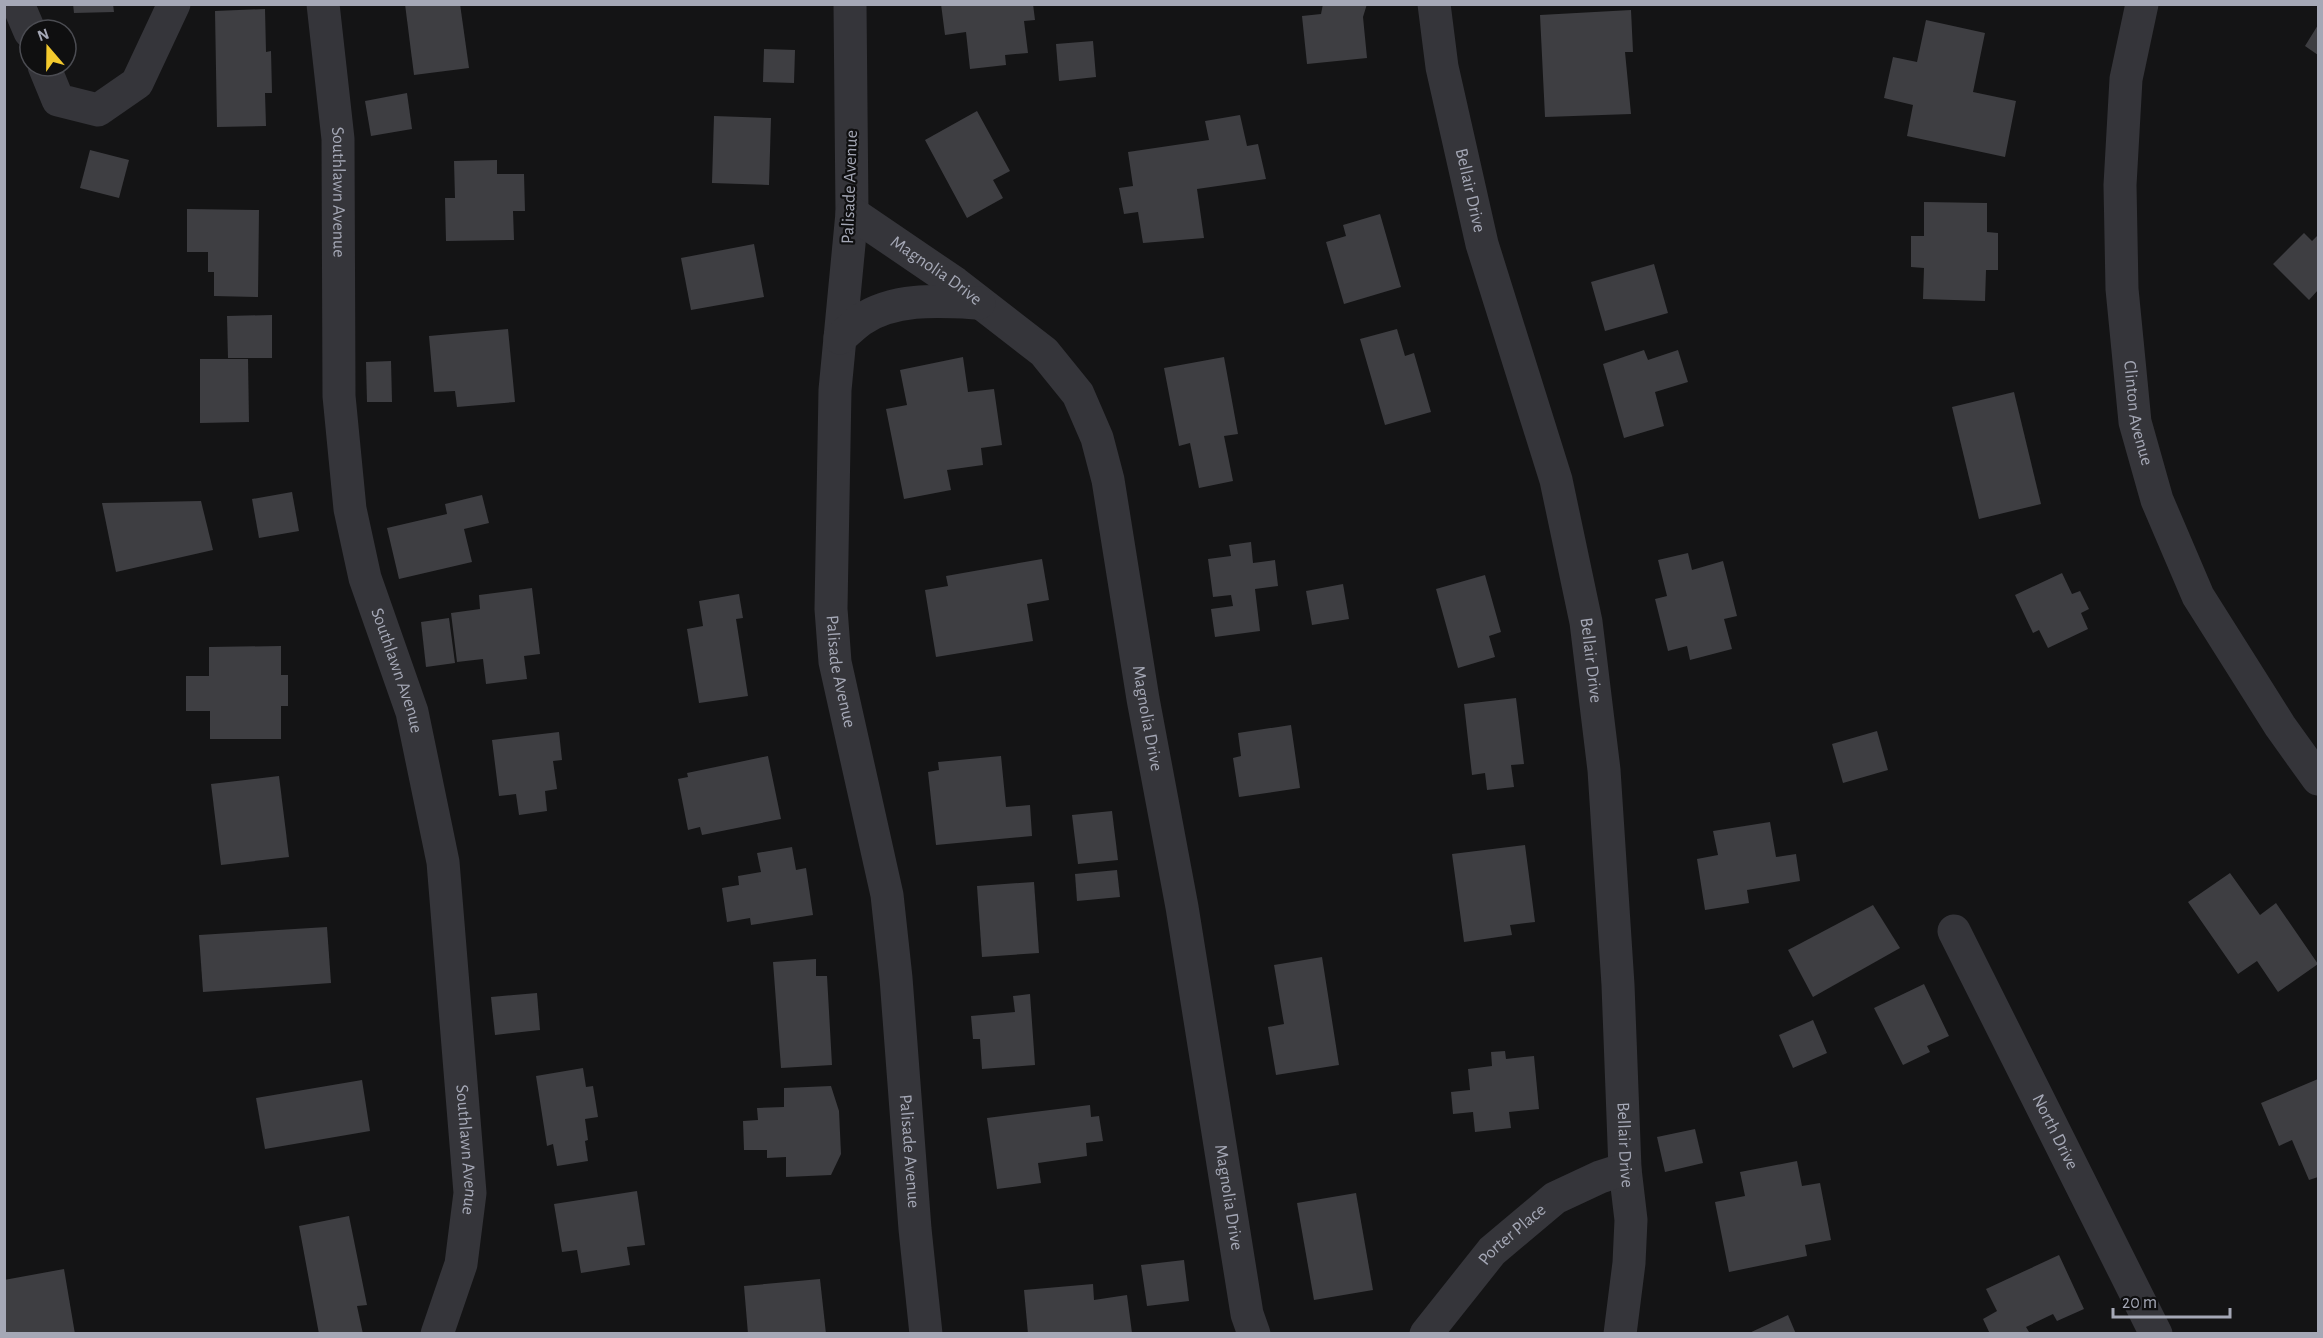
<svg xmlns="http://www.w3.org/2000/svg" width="2323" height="1338" font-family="'Alegreya Sans',sans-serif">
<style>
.building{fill:#3e3e42}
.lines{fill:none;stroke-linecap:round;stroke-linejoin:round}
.minor{stroke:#35353a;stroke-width:33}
.labels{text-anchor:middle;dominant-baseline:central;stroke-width:4.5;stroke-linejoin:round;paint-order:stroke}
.street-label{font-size:18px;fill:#a5a8b6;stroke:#0f0f10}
</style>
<rect width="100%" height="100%" fill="#141415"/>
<!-- building -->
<g class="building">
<path d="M 73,4 L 113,4 L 114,12 L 74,13 Z"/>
<path d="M 405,4 L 460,4 L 469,68 L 414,75 Z"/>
<path d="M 941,4 L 1033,4 L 1035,20 L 1024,21 L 1028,53 L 1005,55 L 1006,65 L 970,69 L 966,32 L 945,35 Z"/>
<path d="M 1323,4 L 1367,4 L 1363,17 L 1367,58 L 1307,64 L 1302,16 L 1321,14 Z"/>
<path d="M 265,9 L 266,52 L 271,51 L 272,93 L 265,93 L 266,126 L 217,127 L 215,11 Z"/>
<path d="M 1631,10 L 1633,52 L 1625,52 L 1631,114 L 1545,117 L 1540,15 Z"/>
<path d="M 1926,20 L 1985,33 L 1973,92 L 2016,101 L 2005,157 L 1907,136 L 1913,105 L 1884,98 L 1893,57 L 1917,62 Z"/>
<path d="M 2318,25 L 2318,55 L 2305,46 Z"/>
<path d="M 1093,41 L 1096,77 L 1059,81 L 1056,44 Z"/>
<path d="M 764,49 L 795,50 L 794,83 L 763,82 Z"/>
<path d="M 407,93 L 412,129 L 371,136 L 365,101 Z"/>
<path d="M 977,111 L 1010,171 L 993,180 L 1003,198 L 967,218 L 925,140 Z"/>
<path d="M 1240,115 L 1247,146 L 1258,144 L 1266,179 L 1197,189 L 1204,238 L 1143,243 L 1138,212 L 1124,214 L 1119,188 L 1133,186 L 1128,152 L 1209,140 L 1205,121 Z"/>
<path d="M 714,116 L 771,118 L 769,185 L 712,183 Z"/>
<path d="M 90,150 L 129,160 L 119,198 L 80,188 Z"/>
<path d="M 497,160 L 497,174 L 524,174 L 525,211 L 513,211 L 514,240 L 446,241 L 445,198 L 455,198 L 454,161 Z"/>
<path d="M 1924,202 L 1987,203 L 1987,232 L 1998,233 L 1998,270 L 1986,270 L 1985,301 L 1923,299 L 1924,268 L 1911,267 L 1911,236 L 1924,236 Z"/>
<path d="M 187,209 L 259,210 L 258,297 L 214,296 L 214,272 L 208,272 L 208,252 L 187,252 Z"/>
<path d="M 1380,214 L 1401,287 L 1344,304 L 1326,242 L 1346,236 L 1343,225 Z"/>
<path d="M 2304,233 L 2312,241 L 2318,235 L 2318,290 L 2309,300 L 2273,264 Z"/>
<path d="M 754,244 L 764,297 L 691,310 L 681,258 Z"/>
<path d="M 1654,264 L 1668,313 L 1605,331 L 1591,282 Z"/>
<path d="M 272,315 L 272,358 L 228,358 L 227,316 Z"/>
<path d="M 508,329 L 515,402 L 457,407 L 455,391 L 434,392 L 429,336 Z"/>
<path d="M 1397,329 L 1405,356 L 1414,353 L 1431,412 L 1385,425 L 1360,339 Z"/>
<path d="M 1644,350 L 1648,360 L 1678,350 L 1688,382 L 1655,392 L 1664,426 L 1624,438 L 1603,364 Z"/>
<path d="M 963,357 L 968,392 L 994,389 L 1002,445 L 981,448 L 983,465 L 947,470 L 951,490 L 904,499 L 886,409 L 907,405 L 900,370 Z"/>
<path d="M 1224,357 L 1238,434 L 1224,436 L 1233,481 L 1199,488 L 1190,443 L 1179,446 L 1164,368 Z"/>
<path d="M 200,359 L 248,359 L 249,422 L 200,423 Z"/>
<path d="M 391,361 L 392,402 L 367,402 L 366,362 Z"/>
<path d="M 2014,392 L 2041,504 L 1979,519 L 1952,407 Z"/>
<path d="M 292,492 L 299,531 L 259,538 L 252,499 Z"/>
<path d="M 482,495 L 489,523 L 464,529 L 472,562 L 399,579 L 387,528 L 447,514 L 445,504 Z"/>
<path d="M 201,501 L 213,550 L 116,572 L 102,503 Z"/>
<path d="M 1251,542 L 1253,563 L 1275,560 L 1278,586 L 1255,589 L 1260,631 L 1215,637 L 1211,609 L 1233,606 L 1231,595 L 1213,597 L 1208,559 L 1231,556 L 1229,545 Z"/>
<path d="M 1688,553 L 1692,570 L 1723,561 L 1737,616 L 1724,619 L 1732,649 L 1690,660 L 1687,646 L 1668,651 L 1655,599 L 1667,596 L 1658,560 Z"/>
<path d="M 1042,559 L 1049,600 L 1027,604 L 1033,641 L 936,657 L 925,590 L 948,586 L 946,576 Z"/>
<path d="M 2062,573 L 2072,594 L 2080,591 L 2089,609 L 2081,613 L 2088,629 L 2048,648 L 2039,630 L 2033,633 L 2015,595 Z"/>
<path d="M 1485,575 L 1501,632 L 1489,636 L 1495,657 L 1458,668 L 1436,589 Z"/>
<path d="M 1343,584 L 1349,619 L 1312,625 L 1306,591 Z"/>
<path d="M 532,588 L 540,654 L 524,656 L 527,679 L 486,684 L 483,659 L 457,662 L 451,613 L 480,609 L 479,595 Z"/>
<path d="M 739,594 L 743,618 L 736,619 L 748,696 L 699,703 L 687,629 L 703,626 L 699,601 Z"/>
<path d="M 449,618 L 455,663 L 426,667 L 421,622 Z"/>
<path d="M 281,646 L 281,675 L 288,675 L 288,706 L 281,706 L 281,739 L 210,739 L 210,711 L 186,711 L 186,676 L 209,676 L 209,647 Z"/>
<path d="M 1516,698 L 1524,764 L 1511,765 L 1514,787 L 1487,790 L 1485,773 L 1472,775 L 1464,704 Z"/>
<path d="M 1291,725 L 1300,788 L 1239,797 L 1233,758 L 1241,756 L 1238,733 Z"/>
<path d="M 1877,731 L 1888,770 L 1843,783 L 1832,744 Z"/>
<path d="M 559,732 L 562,760 L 553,761 L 557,789 L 545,791 L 547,811 L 519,815 L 516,794 L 499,796 L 492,740 Z"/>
<path d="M 768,756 L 781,819 L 702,835 L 700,827 L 688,830 L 678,779 L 688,777 L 687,773 Z"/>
<path d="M 1001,756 L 1006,807 L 1030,805 L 1032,836 L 936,845 L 928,772 L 939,770 L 938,762 Z"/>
<path d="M 279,776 L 289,857 L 221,865 L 211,784 Z"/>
<path d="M 1112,811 L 1118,860 L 1078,864 L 1072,815 Z"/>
<path d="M 1770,822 L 1776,857 L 1796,854 L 1800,881 L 1747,890 L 1749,903 L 1705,910 L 1697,859 L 1718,855 L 1713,831 Z"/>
<path d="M 1525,845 L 1535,922 L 1510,925 L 1512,935 L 1464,942 L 1452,854 Z"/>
<path d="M 792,847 L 796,870 L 806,868 L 813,915 L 751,925 L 750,918 L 727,922 L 722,888 L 739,885 L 738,876 L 761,872 L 757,853 Z"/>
<path d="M 1117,870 L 1120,897 L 1077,901 L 1075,874 Z"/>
<path d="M 2230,873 L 2260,915 L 2276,903 L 2318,964 L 2278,992 L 2257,961 L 2238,974 L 2188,902 Z"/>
<path d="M 1034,882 L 1039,953 L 982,957 L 977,886 Z"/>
<path d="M 1873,905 L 1900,948 L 1813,997 L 1788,950 Z"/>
<path d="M 327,927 L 331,983 L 203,992 L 199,935 Z"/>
<path d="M 1322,957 L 1339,1065 L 1276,1075 L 1268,1027 L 1284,1024 L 1274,965 Z"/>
<path d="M 816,959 L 816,976 L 827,976 L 832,1065 L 781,1068 L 773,962 Z"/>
<path d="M 1924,984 L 1949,1036 L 1927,1046 L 1930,1052 L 1903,1065 L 1874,1008 Z"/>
<path d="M 537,993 L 540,1030 L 495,1035 L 491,997 Z"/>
<path d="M 1030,994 L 1035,1065 L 982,1069 L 980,1039 L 973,1039 L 971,1016 L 1015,1012 L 1013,996 Z"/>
<path d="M 1813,1020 L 1827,1053 L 1793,1068 L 1779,1035 Z"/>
<path d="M 1505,1051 L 1506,1059 L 1534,1056 L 1539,1109 L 1509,1112 L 1511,1128 L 1475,1132 L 1473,1112 L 1453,1114 L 1451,1092 L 1470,1090 L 1468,1069 L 1492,1066 L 1491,1052 Z"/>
<path d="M 583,1068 L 586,1087 L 593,1086 L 598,1117 L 585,1119 L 588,1140 L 585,1141 L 588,1161 L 557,1166 L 553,1144 L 547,1146 L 536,1076 Z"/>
<path d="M 2318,1079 L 2318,1177 L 2309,1180 L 2292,1140 L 2279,1146 L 2261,1103 Z"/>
<path d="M 362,1080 L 370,1131 L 265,1149 L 256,1098 Z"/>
<path d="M 831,1086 L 839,1111 L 841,1154 L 831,1175 L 786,1177 L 786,1157 L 767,1158 L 767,1150 L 744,1150 L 743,1121 L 758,1120 L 757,1108 L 784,1107 L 784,1088 Z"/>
<path d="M 1090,1105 L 1091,1117 L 1099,1116 L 1103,1141 L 1086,1143 L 1087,1156 L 1038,1163 L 1041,1183 L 997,1189 L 987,1118 Z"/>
<path d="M 1695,1129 L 1703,1163 L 1665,1172 L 1657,1137 Z"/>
<path d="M 1797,1161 L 1802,1186 L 1820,1183 L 1831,1240 L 1805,1245 L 1807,1256 L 1729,1272 L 1715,1202 L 1745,1196 L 1740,1172 Z"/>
<path d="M 637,1191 L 645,1245 L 627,1247 L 630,1265 L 581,1273 L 577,1250 L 562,1252 L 554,1204 Z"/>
<path d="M 1356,1193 L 1373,1290 L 1314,1300 L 1297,1203 Z"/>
<path d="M 349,1216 L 367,1305 L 357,1306 L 363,1334 L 319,1334 L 299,1226 Z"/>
<path d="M 2059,1255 L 2084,1309 L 2057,1321 L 2053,1314 L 2026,1327 L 2029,1332 L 2024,1334 L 1990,1334 L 1983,1319 L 1997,1311 L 1986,1289 Z"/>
<path d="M 1184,1260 L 1189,1301 L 1147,1306 L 1141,1265 Z"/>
<path d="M 64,1269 L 75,1334 L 4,1334 L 4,1280 Z"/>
<path d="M 820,1279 L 826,1334 L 748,1334 L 744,1286 Z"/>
<path d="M 1093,1284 L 1094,1300 L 1127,1295 L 1132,1333 L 1028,1334 L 1024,1290 Z"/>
<path d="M 1788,1315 L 1796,1334 L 1747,1334 Z"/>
</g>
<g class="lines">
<!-- minor -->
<g class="minor">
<path d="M 18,4 L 30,32"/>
<path id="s1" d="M 323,4 L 338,139 L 339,396 L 350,509 L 365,578 L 412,712 L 443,862 L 470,1193 L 461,1264 L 437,1334"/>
<path id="s2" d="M 850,4 L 852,213 L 835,390 L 831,609 L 835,662 L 887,895 L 896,978 L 915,1229 L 926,1334"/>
<path id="s3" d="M 1434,4 L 1442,67 L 1482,244 L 1556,480 L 1586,622 L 1604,770 L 1618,985 L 1625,1169 L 1631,1220 L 1629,1263 L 1620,1334"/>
<path id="s4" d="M 2142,4 L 2126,79 L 2120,185 L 2122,289 L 2135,422 L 2157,500 L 2198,596 L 2280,726 L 2318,779"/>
<path d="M 44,66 L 58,100 L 98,110 L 137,83 L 174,4"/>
<path id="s5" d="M 852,213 L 955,283 L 1044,352 L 1078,394 L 1097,438 L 1108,480 L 1143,699 L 1182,907 L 1247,1314 L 1254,1334"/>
<path d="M 840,338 C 847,332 854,325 861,320 C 895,297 941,301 979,303"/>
<path id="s6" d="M 1954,931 L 2156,1334"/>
<path id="s7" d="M 1426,1334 L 1492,1251 L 1555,1198 L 1600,1177 L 1625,1169"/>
</g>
</g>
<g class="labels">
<!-- street labels -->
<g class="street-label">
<text transform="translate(850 187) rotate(-88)">Palisade Avenue</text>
<text stroke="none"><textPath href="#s3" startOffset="190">Bellair Drive</textPath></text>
<text stroke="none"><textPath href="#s1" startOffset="189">Southlawn Avenue</textPath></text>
<text stroke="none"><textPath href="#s5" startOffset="102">Magnolia Drive</textPath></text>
<text stroke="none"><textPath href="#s4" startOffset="412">Clinton Avenue</textPath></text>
<text stroke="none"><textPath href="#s3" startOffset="676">Bellair Drive</textPath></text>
<text stroke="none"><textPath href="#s1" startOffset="675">Southlawn Avenue</textPath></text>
<text stroke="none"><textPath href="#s2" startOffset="669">Palisade Avenue</textPath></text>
<text stroke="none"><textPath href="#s5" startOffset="624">Magnolia Drive</textPath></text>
<text stroke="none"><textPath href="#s6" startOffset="225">North Drive</textPath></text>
<text stroke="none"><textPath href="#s3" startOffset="1162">Bellair Drive</textPath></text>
<text stroke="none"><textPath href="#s1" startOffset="1161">Southlawn Avenue</textPath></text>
<text stroke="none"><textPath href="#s2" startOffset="1155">Palisade Avenue</textPath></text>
<text stroke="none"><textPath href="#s5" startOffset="1110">Magnolia Drive</textPath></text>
<text stroke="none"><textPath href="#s7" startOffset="132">Porter Place</textPath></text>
</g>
</g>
<!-- border -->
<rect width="2323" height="1338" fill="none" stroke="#a5a8b6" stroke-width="12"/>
<!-- north arrow -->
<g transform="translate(48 48) rotate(340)"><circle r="28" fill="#0f0f10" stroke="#4b4c52" stroke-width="1.5"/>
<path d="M0-4.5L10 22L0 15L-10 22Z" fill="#f4ca2e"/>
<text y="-9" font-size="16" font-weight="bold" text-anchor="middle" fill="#a5a8b6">N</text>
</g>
<!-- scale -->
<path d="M2113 1308v9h117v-9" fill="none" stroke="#a5a8b6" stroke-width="3"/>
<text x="2122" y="1308" font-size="18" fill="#a5a8b6" stroke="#0f0f10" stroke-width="4.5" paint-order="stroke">20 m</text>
</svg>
